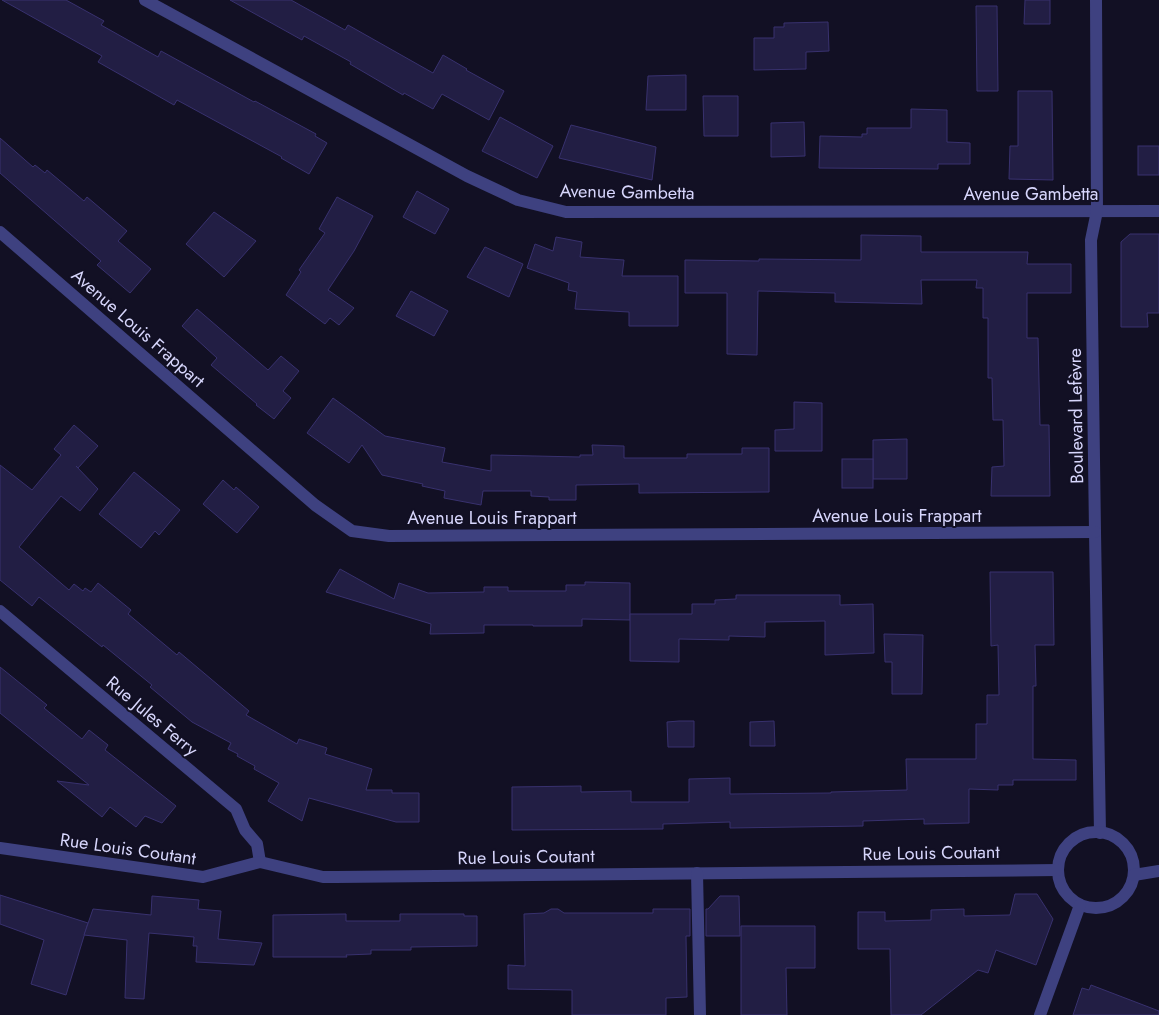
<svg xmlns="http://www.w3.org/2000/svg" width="1159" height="1015" font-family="Jost,sans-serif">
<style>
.building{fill:#221e44;stroke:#38316e}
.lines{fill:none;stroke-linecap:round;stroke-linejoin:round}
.minor{stroke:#3e4180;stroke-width:12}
.labels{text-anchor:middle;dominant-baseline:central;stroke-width:4;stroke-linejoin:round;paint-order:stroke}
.street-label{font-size:18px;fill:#d7d6fc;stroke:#121024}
</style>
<rect width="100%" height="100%" fill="#121024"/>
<!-- building -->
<g class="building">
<path d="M 2,0 L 66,0 L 104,21 L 101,25 L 158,57 L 161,51 L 254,102 L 255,101 L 316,134 L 315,136 L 327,143 L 309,174 L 281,158 L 282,157 L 177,100 L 174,105 L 98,62 L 102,56 Z"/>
<path d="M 230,0 L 291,0 L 345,30 L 348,25 L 433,73 L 443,55 L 467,69 L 466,70 L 504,91 L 489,120 L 442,94 L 433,109 L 404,93 L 403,95 L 350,64 L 351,62 L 304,36 L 302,40 Z"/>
<path d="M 1025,0 L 1050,0 L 1050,24 L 1024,24 Z"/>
<path d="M 976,6 L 997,6 L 998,91 L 977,91 Z"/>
<path d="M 828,22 L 829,51 L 806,52 L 806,69 L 754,70 L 754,38 L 774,38 L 774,27 L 784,27 L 784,23 Z"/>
<path d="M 686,75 L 686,110 L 646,110 L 648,76 Z"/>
<path d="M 1018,91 L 1052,91 L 1053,180 L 1009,179 L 1010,146 L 1018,146 Z"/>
<path d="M 703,96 L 738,96 L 738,136 L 704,136 Z"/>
<path d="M 911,109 L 947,110 L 947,142 L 970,143 L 970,164 L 938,164 L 938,169 L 819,168 L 820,136 L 862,137 L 862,134 L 867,134 L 867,128 L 911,128 Z"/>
<path d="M 500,117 L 553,146 L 537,178 L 482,151 Z"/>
<path d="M 804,122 L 805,156 L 771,157 L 771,123 Z"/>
<path d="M 571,125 L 656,147 L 652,180 L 559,158 Z"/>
<path d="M 0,138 L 33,167 L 35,165 L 45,173 L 47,170 L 84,201 L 87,197 L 127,231 L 118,241 L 151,269 L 130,293 L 97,265 L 101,261 L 0,173 Z"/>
<rect x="1138" y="146" width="21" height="29"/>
<path d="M 417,191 L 449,209 L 435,234 L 403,217 Z"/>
<path d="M 337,197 L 373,216 L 354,251 L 328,290 L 354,308 L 339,325 L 330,318 L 325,324 L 286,295 L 301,272 L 299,270 L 325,233 L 319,229 Z"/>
<path d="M 214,212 L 256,241 L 224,277 L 186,244 Z"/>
<path d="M 1130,234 L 1159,234 L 1159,313 L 1147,313 L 1148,327 L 1121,327 L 1121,242 Z"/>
<path d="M 861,235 L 921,236 L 921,252 L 1028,252 L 1027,264 L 1071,264 L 1071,293 L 1027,293 L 1027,338 L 1038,338 L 1040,425 L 1049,425 L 1050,496 L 991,496 L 992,467 L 1004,466 L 1003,420 L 993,420 L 992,378 L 988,378 L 988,318 L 983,318 L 983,288 L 976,288 L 977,280 L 921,280 L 922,304 L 835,302 L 835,293 L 758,291 L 757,355 L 727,354 L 727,293 L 685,293 L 685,260 L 759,261 L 759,259 L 861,260 Z"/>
<path d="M 556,237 L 582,242 L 580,257 L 624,260 L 622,276 L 678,276 L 678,326 L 629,326 L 629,312 L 575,309 L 577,292 L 568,290 L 569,283 L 527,268 L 535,244 L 553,251 Z"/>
<path d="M 485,247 L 523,264 L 509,297 L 467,277 Z"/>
<path d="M 411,291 L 448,311 L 434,336 L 396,316 Z"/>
<path d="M 197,309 L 268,370 L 281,356 L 299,371 L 283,391 L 291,398 L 274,419 L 256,405 L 257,404 L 211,365 L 217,358 L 182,326 Z"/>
<path d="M 333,398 L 385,436 L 445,448 L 442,462 L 491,471 L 491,455 L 580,457 L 580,455 L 593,455 L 592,445 L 624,446 L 624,458 L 687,458 L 687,454 L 742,454 L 742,448 L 769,448 L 769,492 L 639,493 L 639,484 L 576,485 L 576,500 L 549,500 L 549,497 L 531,496 L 531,491 L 483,491 L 481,505 L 444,498 L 445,491 L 422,486 L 423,484 L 382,475 L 362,445 L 349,463 L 307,433 Z"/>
<path d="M 794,402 L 822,403 L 822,451 L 775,451 L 775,430 L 794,429 Z"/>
<path d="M 74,425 L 98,446 L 78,468 L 76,466 L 98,489 L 80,511 L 61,496 L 19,547 L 69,590 L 74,584 L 83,591 L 85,588 L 91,592 L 98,583 L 131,610 L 128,614 L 177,655 L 179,652 L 249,711 L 246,715 L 297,744 L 299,739 L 327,748 L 325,754 L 372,769 L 366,790 L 392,790 L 392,793 L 419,793 L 419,822 L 396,822 L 309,798 L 302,821 L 268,801 L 279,783 L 254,769 L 255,766 L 237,756 L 238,754 L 228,749 L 231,743 L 192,722 L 150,687 L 152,685 L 103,645 L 102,647 L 39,597 L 32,606 L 0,580 L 0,465 L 32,490 L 61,455 L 54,449 Z"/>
<path d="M 907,439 L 907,479 L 873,479 L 873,440 Z"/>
<rect x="842" y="459" width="31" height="29"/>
<path d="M 134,472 L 180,510 L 159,535 L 155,531 L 141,548 L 99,514 Z"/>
<path d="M 223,480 L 234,490 L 236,487 L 259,507 L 237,533 L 203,504 Z"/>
<path d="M 340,569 L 394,599 L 399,583 L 428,593 L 484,592 L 484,587 L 508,587 L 508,591 L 566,591 L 566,585 L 585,585 L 585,582 L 630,583 L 630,620 L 582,619 L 582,626 L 533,626 L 533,625 L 484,625 L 484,633 L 430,634 L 431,624 L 326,592 Z"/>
<path d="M 990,572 L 1053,572 L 1054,645 L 1035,645 L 1036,686 L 1033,686 L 1033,759 L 1076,760 L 1076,780 L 1013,780 L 1013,785 L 998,785 L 998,790 L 969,789 L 969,823 L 924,824 L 924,819 L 863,821 L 863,826 L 730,828 L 730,822 L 663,824 L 663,829 L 512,830 L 512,787 L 581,786 L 581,792 L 631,791 L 631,802 L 689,802 L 689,779 L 730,778 L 730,794 L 831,793 L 831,792 L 907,790 L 906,759 L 976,759 L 976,724 L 987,724 L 987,695 L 999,695 L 998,645 L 991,646 Z"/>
<path d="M 736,595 L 840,595 L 840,605 L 873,604 L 874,653 L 825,655 L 825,621 L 765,622 L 765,637 L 729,636 L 729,640 L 679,639 L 679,662 L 630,661 L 630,614 L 692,614 L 692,604 L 715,604 L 715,600 L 736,599 Z"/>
<path d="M 884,634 L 923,635 L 922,694 L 892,694 L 892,662 L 885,662 Z"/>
<path d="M 0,667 L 47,705 L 44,708 L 82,739 L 89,730 L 108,745 L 105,750 L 176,806 L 162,823 L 145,816 L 136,827 L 110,807 L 102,817 L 57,781 L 89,785 L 0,713 Z"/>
<path d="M 679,721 L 694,721 L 694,747 L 668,747 L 667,722 Z"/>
<path d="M 774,721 L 775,746 L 750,746 L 750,722 Z"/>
<path d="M 1015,894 L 1037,894 L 1053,919 L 1036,965 L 996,950 L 988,973 L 978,970 L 921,1015 L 891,1015 L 890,949 L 858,949 L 858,912 L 885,912 L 885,921 L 931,920 L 931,910 L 964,909 L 964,916 L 1010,915 Z"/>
<path d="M 0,895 L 88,923 L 66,995 L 31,984 L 44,940 L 0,924 Z"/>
<path d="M 152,896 L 199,900 L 198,909 L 221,911 L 218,939 L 262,943 L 254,965 L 196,962 L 197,946 L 193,946 L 194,937 L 149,933 L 144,999 L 125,998 L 127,940 L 84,935 L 93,909 L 151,915 Z"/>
<path d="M 720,896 L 739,896 L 740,936 L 706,936 L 706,909 L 708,909 Z"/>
<path d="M 551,909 L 558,909 L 564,913 L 653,913 L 653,909 L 690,909 L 690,936 L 686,936 L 687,997 L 666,998 L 666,1015 L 572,1015 L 572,990 L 508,989 L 508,965 L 525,966 L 524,914 L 544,913 Z"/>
<path d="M 346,914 L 346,921 L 400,921 L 400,914 L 464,914 L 464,916 L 477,916 L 477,946 L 411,947 L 411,950 L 371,950 L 371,954 L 346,955 L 347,957 L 273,957 L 273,915 Z"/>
<path d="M 741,926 L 815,926 L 815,968 L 786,968 L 787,1015 L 741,1015 Z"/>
<path d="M 1091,985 L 1159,1011 L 1159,1015 L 1073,1015 L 1082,988 L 1089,990 Z"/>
</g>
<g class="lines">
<!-- minor -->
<g class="minor">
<path d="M 145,0 L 467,176 L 518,200 L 566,212 L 1159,211"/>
<path d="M 1096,0 L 1097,211 L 1091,240 L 1095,532 L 1100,833"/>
<path d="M 0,232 L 315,505 L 352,531 L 389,536 L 1095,532"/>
<path d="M 0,611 L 236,809 L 245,830 L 257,844 L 260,862"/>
<circle cx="1096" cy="870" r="38"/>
<path d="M 0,848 L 203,877 L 260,862 L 323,877 L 336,877 L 1058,870"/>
<path d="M 697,873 L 700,1015"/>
<path d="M 1134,875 L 1159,871"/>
<path d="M 1040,1015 L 1080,905"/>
</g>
</g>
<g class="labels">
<!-- street labels -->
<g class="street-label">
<text transform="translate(627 192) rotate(1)">Avenue Gambetta</text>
<text x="1031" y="194">Avenue Gambetta</text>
<text transform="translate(138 328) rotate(41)">Avenue Louis Frappart</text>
<text transform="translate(1076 416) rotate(-91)">Boulevard Lefèvre</text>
<text x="897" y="516">Avenue Louis Frappart</text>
<text x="492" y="518">Avenue Louis Frappart</text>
<text transform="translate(152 716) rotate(40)">Rue Jules Ferry</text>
<text transform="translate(128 849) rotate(8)">Rue Louis Coutant</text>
<text transform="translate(931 853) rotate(-1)">Rue Louis Coutant</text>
<text transform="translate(526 857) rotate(-1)">Rue Louis Coutant</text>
</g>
</g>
</svg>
